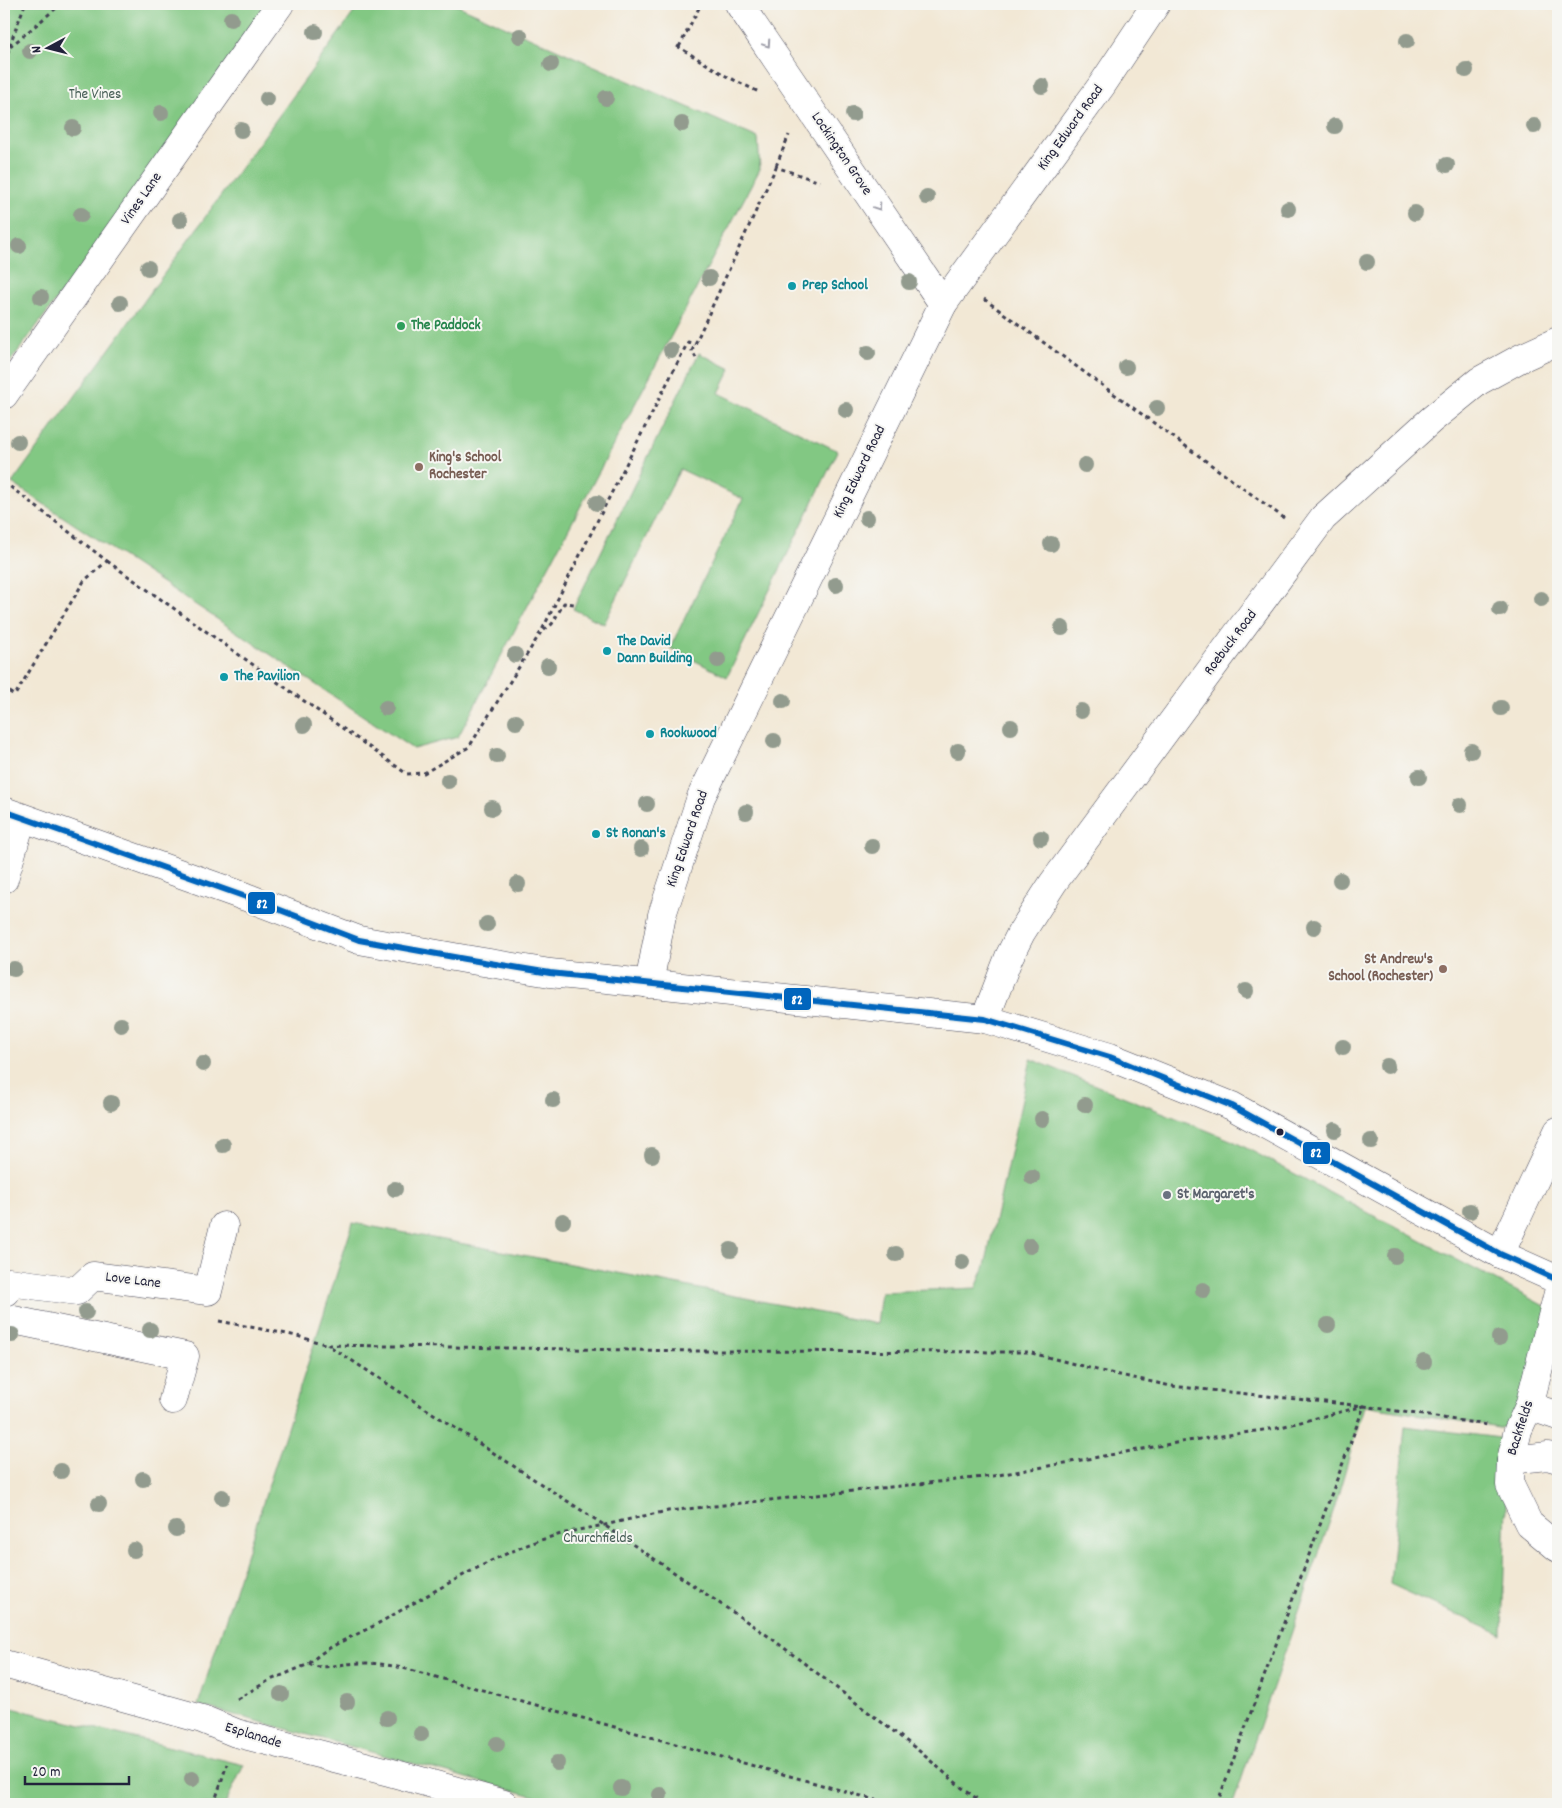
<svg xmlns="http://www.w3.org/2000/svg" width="1562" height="1808" font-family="Dekko,sans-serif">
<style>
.green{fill:#82c883;stroke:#52755f}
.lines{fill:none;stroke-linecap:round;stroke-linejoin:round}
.minor-casing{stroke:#414052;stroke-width:29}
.path{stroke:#414052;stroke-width:3;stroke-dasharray:4 4;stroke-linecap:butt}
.minor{stroke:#fff;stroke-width:28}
.bus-1-casing{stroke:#f6f6f2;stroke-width:10}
.bus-1{stroke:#0065bd;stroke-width:6}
.tree{fill:#929b8e}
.oneway{stroke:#9c9ca7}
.culture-dot{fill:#0f9aa8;stroke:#f6f6f2;stroke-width:2}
.leisure-dot{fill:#2e9e5b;stroke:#f6f6f2;stroke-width:2}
.education-dot{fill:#8d6e63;stroke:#f6f6f2;stroke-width:2}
.bus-dot{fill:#22223b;stroke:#f6f6f2;stroke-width:2}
.worship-dot{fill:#6b7280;stroke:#f6f6f2;stroke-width:2}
.labels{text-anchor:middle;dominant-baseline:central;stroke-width:4;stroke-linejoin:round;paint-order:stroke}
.park-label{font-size:15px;fill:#445c54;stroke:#f6f6f2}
.street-label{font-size:15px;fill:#22223b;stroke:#f6f6f2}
.culture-label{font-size:15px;font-weight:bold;fill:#0d838f;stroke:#f6f6f2;text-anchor:start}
.leisure-label{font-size:15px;font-weight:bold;fill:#27864d;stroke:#f6f6f2;text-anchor:start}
.education-label{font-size:15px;font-weight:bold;fill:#785e54;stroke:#f6f6f2;text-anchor:start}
.worship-label{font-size:15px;font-weight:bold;fill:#5b616d;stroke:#f6f6f2;text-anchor:start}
.line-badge{stroke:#f6f6f2;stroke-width:2}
.badge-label{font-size:14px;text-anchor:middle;font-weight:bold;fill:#fff}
</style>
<rect width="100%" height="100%" fill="#f6f6f2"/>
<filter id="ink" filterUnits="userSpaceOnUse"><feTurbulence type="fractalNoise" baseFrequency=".02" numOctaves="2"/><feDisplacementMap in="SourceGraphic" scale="10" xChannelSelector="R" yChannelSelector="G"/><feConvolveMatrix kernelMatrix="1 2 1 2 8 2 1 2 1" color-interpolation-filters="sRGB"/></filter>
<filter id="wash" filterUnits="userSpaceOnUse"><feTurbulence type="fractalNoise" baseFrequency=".0096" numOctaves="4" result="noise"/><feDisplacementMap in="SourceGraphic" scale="20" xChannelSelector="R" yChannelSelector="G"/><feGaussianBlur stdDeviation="1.12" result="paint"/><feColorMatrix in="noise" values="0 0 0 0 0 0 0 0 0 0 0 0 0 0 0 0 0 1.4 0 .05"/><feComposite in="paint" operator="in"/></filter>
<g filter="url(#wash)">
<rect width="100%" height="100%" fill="#f2e8d5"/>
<!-- green -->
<g class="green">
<path d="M 4,4 L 265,4 L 171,146 L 4,370 Z"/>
<path d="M 360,4 L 454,4 L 758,138 L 760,169 L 458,737 L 413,749 L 12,483 Z"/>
<path d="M 699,353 L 731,369 L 719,393 L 838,451 L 727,677 L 670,648 L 743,499 L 680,469 L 604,624 L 573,609 Z"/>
<path d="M 1031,1059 L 1233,1141 L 1548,1308 L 1518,1430 L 1364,1406 L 1334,1509 L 1233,1804 L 563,1804 L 198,1705 L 353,1223 L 639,1277 L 877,1324 L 881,1292 L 976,1288 L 985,1266 Z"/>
<path d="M 1405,1426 L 1508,1439 L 1502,1635 L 1390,1584 Z"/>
<path d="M 4,1706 L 244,1765 L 225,1804 L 4,1804 Z"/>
</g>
</g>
<g filter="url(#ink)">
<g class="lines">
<defs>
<g id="minor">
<path d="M 739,4 L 943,304"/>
<path d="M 4,395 L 280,4"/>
<path d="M 4,811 L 246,897 L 359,940 L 465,959 L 550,973 L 985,1019 L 1110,1057 L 1232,1106 L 1500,1254 L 1558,1280"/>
<path d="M 4,879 L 22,818"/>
<path d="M 649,984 L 662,915 L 701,797 L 943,304 L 1102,85 L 1156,4"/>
<path d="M 985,1019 L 1009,957 L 1021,933 L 1053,883 L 1323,518 L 1431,420 L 1479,381 L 1521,358 L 1558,341"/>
<path d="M 1500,1254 L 1558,1131"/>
<path d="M 6,1292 L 9,1282 L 77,1291 L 93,1276 L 208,1291 L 224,1226"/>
<path d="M 1558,1293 L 1529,1406 L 1518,1430 L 1511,1460 L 1510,1485 L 1529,1524 L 1558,1548"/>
<path d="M 4,1318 L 185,1356 L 173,1400"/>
<path d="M 1529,1406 L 1558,1416"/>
<path d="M 1511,1460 L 1548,1456 L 1558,1459"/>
<path d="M 4,1664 L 202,1719 L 236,1733 L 389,1772 L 504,1804"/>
</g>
</defs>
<!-- minor casing -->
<use href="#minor" class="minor-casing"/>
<!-- path -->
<g class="path">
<path d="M 677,46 L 726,76 L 759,92"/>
<path d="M 679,47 L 701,4"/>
<path d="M 4,52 L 61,4"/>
<path d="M 4,77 L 9,47 L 25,4"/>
<path d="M 776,166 L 789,135"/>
<path d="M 984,299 L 1284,518"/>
<path d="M 696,358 L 692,351 L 695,344 L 776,167 L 820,182"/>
<path d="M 4,482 L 107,561 L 84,581 L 15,695 L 4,689"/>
<path d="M 107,561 L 407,774 L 424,773 L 469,747 L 541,632 L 688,342 L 695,344"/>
<path d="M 544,630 L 552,624 L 564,603 L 575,604"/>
<path d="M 219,1321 L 297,1336 L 328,1345"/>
<path d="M 309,1664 C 327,1645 354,1637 377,1624 C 429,1595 479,1563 535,1542 C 558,1534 581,1529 605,1525 C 626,1520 647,1515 668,1511 L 993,1476 L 1187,1441 L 1277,1428 L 1364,1406 L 1171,1386 L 1101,1371 L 1028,1352 L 693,1351 L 328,1345 L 604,1525 L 771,1638 L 918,1750 L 961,1787 L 984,1804"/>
<path d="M 237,1699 L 268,1681 L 309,1664 C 318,1669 331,1666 340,1665 C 368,1660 392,1665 418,1672 L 890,1804"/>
<path d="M 214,1804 L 227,1764"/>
<path d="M 1217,1804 L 1364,1406 L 1488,1425"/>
</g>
<!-- minor -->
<use href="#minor" class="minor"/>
<defs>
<path id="bus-1" d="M 4,811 L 246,897 L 359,940 L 465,959 L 550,973 L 985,1019 L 1110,1057 L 1232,1106 L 1500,1254 L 1558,1280"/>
</defs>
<!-- bus-1 casing -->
<use href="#bus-1" class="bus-1-casing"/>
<!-- bus-1 -->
<use href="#bus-1" class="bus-1"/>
</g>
<!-- trees -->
<g class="tree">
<circle cx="231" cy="19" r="8"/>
<circle cx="315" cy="32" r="8"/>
<circle cx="520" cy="36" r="8"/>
<circle cx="1407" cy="41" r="8"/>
<circle cx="30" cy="51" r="8"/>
<circle cx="551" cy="64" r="8"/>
<circle cx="1466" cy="70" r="8"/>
<circle cx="1042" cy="86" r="8"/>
<circle cx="606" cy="98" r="8"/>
<circle cx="267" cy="99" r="8"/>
<circle cx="161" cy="113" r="8"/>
<circle cx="853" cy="114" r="8"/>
<circle cx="682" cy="124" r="8"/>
<circle cx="1335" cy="126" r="8"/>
<circle cx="1534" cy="126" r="8"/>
<circle cx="73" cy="128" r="8"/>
<circle cx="241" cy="130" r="8"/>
<circle cx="1447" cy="165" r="8"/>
<circle cx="927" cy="197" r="8"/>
<circle cx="1288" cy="209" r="8"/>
<circle cx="1415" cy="213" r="8"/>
<circle cx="81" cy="215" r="8"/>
<circle cx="180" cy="220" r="8"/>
<circle cx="19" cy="246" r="8"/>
<circle cx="1367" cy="262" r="8"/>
<circle cx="148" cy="268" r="8"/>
<circle cx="709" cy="278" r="8"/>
<circle cx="909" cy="282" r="8"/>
<circle cx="41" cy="297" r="8"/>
<circle cx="120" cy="303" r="8"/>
<circle cx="671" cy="350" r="8"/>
<circle cx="868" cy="353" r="8"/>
<circle cx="1126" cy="367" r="8"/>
<circle cx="1157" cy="408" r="8"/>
<circle cx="846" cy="410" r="8"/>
<circle cx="18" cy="442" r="8"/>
<circle cx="1085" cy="465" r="8"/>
<circle cx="597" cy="503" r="8"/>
<circle cx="867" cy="518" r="8"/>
<circle cx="1051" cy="544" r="8"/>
<circle cx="836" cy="585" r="8"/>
<circle cx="1541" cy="599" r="8"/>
<circle cx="1500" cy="609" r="8"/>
<circle cx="1062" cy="628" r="8"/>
<circle cx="515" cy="655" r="8"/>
<circle cx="718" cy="660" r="8"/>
<circle cx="548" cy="666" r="8"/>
<circle cx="783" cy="701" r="8"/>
<circle cx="386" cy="708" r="8"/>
<circle cx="1501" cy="708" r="8"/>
<circle cx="1081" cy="711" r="8"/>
<circle cx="516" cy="722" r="8"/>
<circle cx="304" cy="725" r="8"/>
<circle cx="1011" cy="727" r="8"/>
<circle cx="774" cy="741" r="8"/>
<circle cx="958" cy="751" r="8"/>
<circle cx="1471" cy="751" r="8"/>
<circle cx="497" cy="756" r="8"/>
<circle cx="1419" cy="777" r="8"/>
<circle cx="448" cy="781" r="8"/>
<circle cx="647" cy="804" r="8"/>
<circle cx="1460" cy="805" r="8"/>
<circle cx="492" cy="808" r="8"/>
<circle cx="746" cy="812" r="8"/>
<circle cx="1041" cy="838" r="8"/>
<circle cx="872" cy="846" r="8"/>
<circle cx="641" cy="849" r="8"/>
<circle cx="1340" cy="880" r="8"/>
<circle cx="518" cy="884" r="8"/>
<circle cx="487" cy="924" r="8"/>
<circle cx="1314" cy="927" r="8"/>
<circle cx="14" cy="969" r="8"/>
<circle cx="1246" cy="991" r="8"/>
<circle cx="121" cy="1025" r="8"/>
<circle cx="1343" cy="1047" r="8"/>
<circle cx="203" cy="1064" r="8"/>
<circle cx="1387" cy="1066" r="8"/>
<circle cx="553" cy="1100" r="8"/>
<circle cx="111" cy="1103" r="8"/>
<circle cx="1085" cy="1105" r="8"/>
<circle cx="1042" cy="1119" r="8"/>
<circle cx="1335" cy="1130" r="8"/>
<circle cx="1371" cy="1141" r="8"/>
<circle cx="223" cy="1145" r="8"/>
<circle cx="652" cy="1155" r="8"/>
<circle cx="1032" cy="1177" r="8"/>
<circle cx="395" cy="1189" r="8"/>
<circle cx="1470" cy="1211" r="8"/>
<circle cx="563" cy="1221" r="8"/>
<circle cx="1030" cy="1246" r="8"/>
<circle cx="731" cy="1250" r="8"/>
<circle cx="896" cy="1254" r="8"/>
<circle cx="1395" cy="1256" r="8"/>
<circle cx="962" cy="1262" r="8"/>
<circle cx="1203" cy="1290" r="8"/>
<circle cx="86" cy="1312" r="8"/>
<circle cx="1328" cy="1325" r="8"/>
<circle cx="150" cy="1330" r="8"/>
<circle cx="12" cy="1335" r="8"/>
<circle cx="1499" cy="1338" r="8"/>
<circle cx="1424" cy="1362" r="8"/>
<circle cx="61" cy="1471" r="8"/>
<circle cx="143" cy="1479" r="8"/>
<circle cx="222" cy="1497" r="8"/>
<circle cx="99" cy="1504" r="8"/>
<circle cx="176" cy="1529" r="8"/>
<circle cx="134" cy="1550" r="8"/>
<circle cx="281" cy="1694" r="8"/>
<circle cx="347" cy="1702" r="8"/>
<circle cx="387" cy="1718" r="8"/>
<circle cx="421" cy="1734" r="8"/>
<circle cx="497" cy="1744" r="8"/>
<circle cx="557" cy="1763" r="8"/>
<circle cx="192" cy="1779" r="8"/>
<circle cx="621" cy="1788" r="8"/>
<circle cx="660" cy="1795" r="8"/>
</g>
<!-- one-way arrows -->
<defs><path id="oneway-chevron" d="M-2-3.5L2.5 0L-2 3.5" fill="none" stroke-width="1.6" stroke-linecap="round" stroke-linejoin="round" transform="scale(1.25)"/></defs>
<g class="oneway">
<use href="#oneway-chevron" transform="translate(767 44) rotate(56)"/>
<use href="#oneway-chevron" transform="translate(878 207) rotate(56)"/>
</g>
</g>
<!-- markers -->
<g class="culture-dot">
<circle cx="792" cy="286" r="5"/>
<circle cx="607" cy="651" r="5"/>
<circle cx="224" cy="677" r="5"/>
<circle cx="650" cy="734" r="5"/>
<circle cx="596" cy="834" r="5"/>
</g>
<circle class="leisure-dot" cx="401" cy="326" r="5"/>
<g class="education-dot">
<circle cx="419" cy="467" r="5"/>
<circle cx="1443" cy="969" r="5"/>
</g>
<circle class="bus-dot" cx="1280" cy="1132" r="4.5"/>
<circle class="worship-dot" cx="1167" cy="1195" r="5"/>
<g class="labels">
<!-- park labels -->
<g class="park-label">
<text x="95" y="95">The Vines</text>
<text x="598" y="1539">Churchfields</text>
</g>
<!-- street labels -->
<g class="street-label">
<text transform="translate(1071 128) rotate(-54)">King Edward Road</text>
<text transform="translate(841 154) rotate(56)">Lockington Grove</text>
<text transform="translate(142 199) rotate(-55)">Vines Lane</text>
<text transform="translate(860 472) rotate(-64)">King Edward Road</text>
<text transform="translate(1231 643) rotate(-53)">Roebuck Road</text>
<text transform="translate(688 839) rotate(-71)">King Edward Road</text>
<text transform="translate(133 1281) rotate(7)">Love Lane</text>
<text transform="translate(1521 1428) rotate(-72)">Backfields</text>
<text transform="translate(253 1736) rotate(17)">Esplanade</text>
</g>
<!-- culture labels -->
<g class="culture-label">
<text x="802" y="286">Prep School</text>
<text x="617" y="642">The David<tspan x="617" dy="17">Dann Building</tspan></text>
<text x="234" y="677">The Pavilion</text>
<text x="660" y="734">Rookwood</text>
<text x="606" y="834">St Ronan's</text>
</g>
<!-- leisure labels -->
<g class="leisure-label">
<text x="411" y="326">The Paddock</text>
</g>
<!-- education labels -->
<g class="education-label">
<text x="429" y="458">King's School<tspan x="429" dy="17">Rochester</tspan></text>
<text x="1433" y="960" text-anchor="end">St Andrew's<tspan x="1433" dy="17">School (Rochester)</tspan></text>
</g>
<!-- worship labels -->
<g class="worship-label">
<text x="1177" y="1195">St Margaret's</text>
</g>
</g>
<g class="line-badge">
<rect x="247" y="891" width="29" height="24" rx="5" fill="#0065bd"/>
<rect x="783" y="987" width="29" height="24" rx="5" fill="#0065bd"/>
<rect x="1302" y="1141" width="29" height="24" rx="5" fill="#0065bd"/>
</g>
<g class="badge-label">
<text x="262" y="908">82</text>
<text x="797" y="1004">82</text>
<text x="1316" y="1157">82</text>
</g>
<!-- margin -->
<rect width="1562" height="1808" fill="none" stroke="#f6f6f2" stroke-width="20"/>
<!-- north arrow -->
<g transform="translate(48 48) rotate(263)" stroke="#f6f6f2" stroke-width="4" paint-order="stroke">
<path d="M0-4L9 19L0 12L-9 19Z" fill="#22223b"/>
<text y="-8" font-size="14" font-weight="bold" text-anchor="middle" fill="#22223b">N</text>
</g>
<!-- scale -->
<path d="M25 1776v8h104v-8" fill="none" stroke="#22223b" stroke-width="2.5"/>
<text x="32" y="1776" font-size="15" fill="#22223b" stroke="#f6f6f2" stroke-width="4" paint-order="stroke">20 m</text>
</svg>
